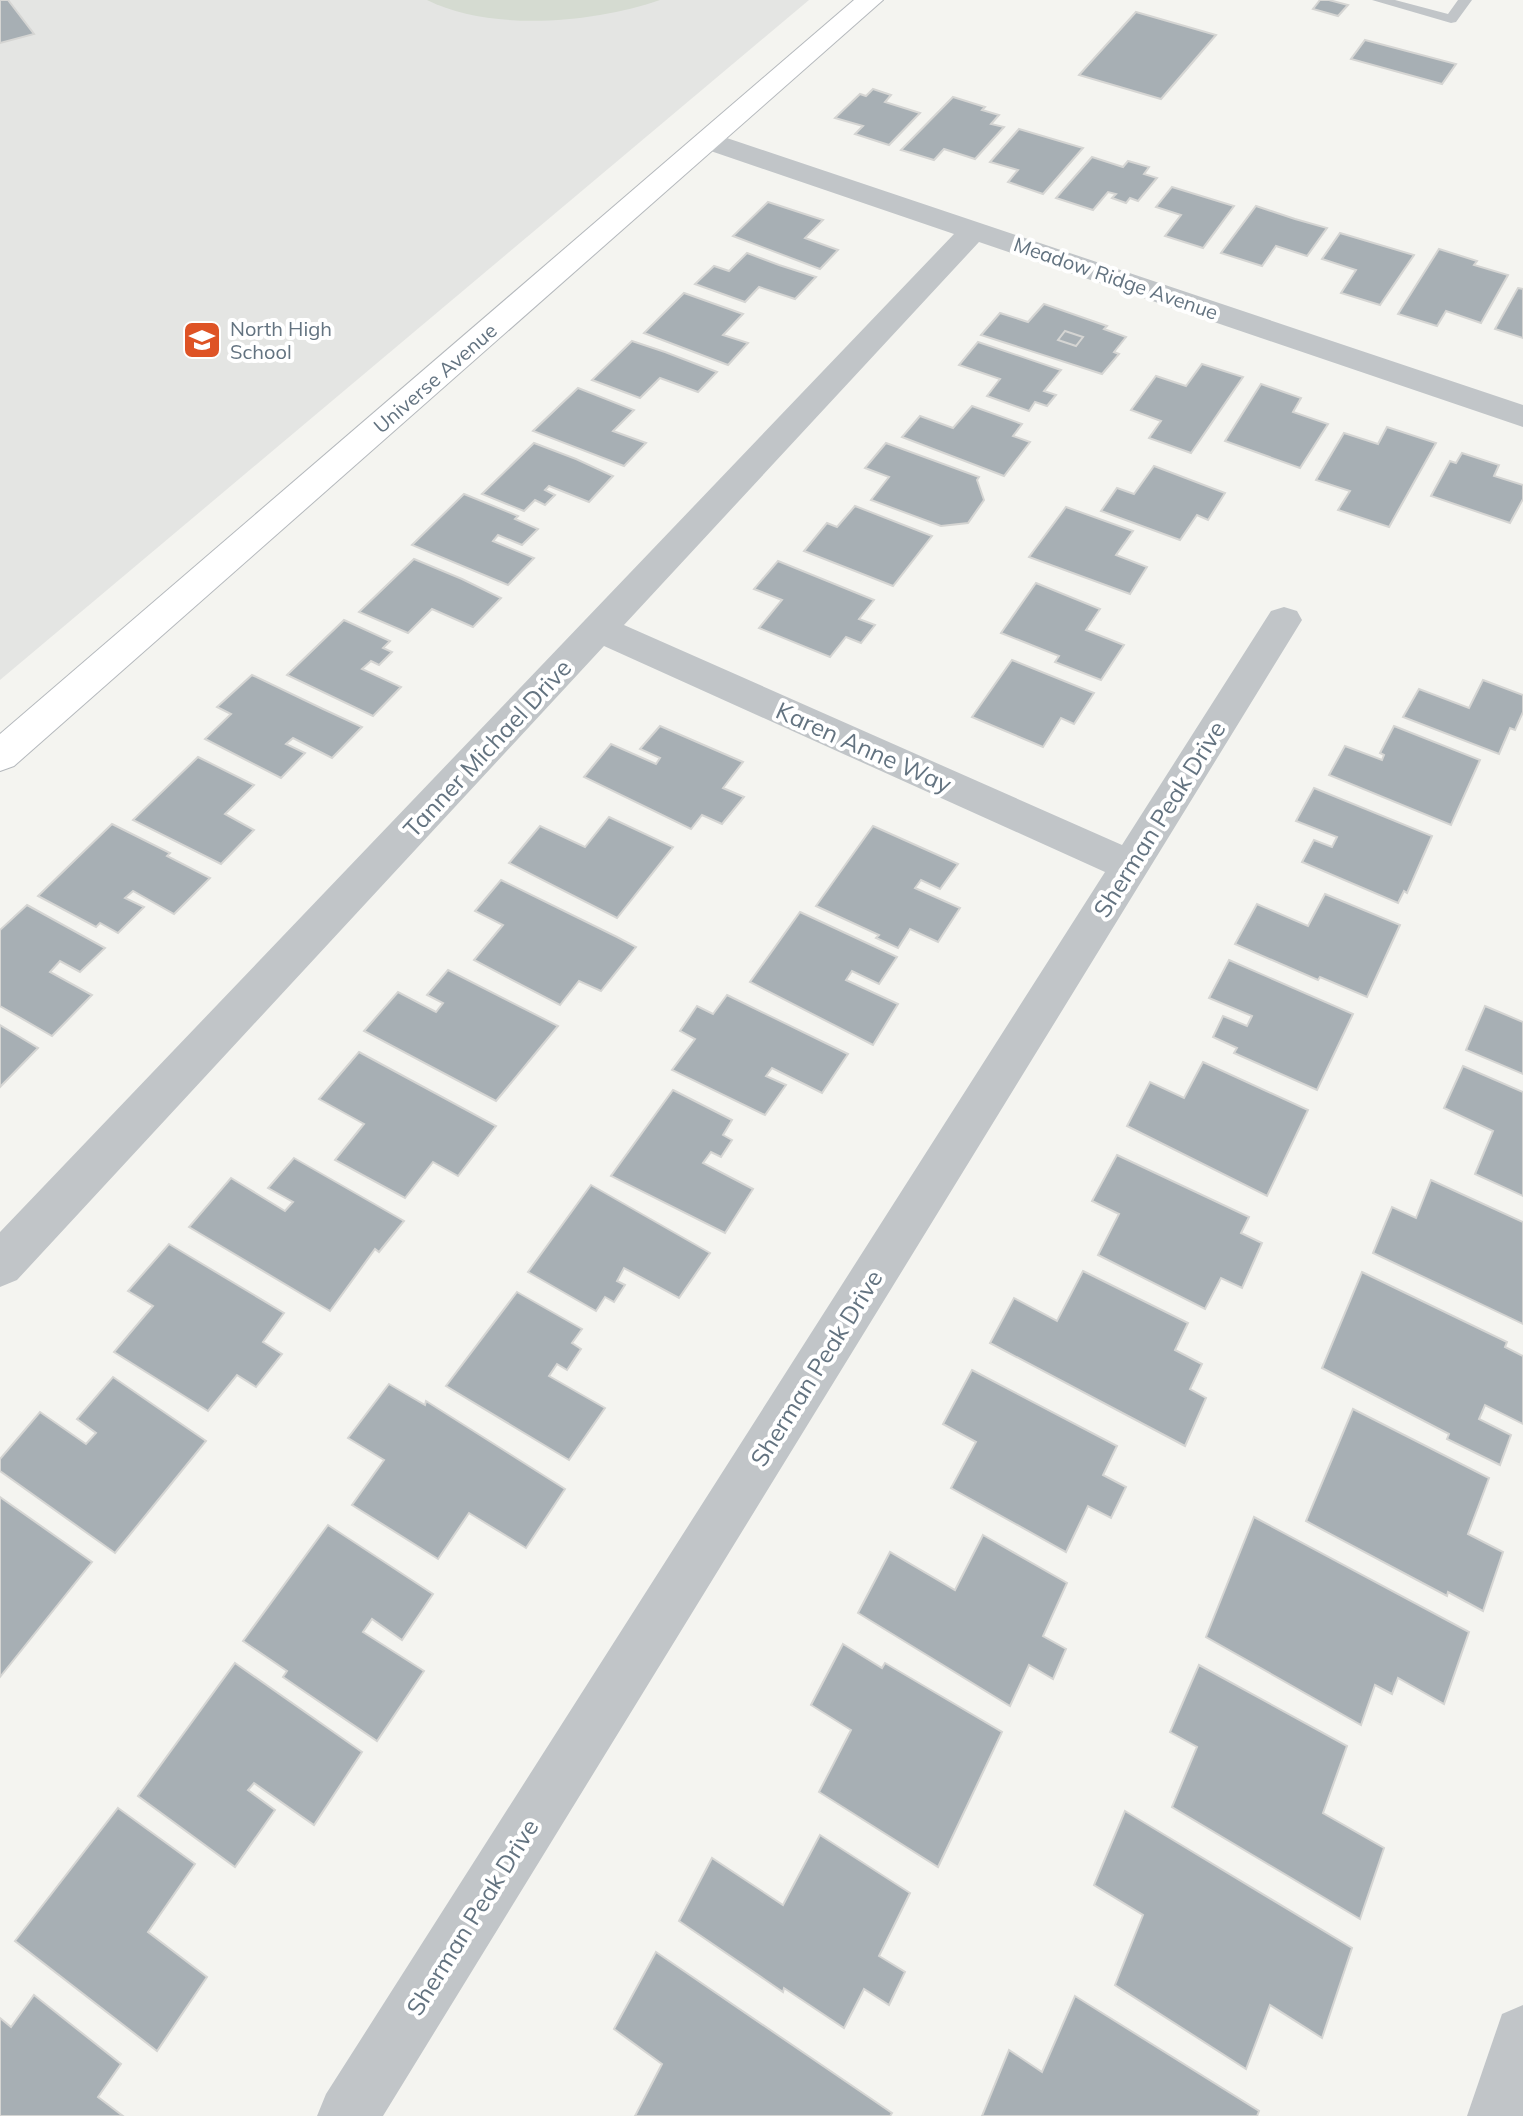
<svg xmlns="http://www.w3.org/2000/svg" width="1523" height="2116" font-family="Mulish,sans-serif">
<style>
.built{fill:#e4e5e3}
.green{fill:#d5dbd1}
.building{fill:#a7afb4;stroke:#d5d5d3;stroke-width:2}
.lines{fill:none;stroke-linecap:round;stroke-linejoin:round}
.secondary-casing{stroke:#b4b8bc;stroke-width:2}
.lane{fill:#c1c5c8;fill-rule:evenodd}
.street{fill:#c1c5c8;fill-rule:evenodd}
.secondary{fill:#fff;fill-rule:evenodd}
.labels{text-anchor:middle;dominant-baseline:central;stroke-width:8;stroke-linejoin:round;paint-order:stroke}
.far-street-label{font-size:20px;fill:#637380;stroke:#fff}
.far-poi-label{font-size:20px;fill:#637380;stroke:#fff;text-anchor:start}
.street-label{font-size:24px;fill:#637380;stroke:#fff}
</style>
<rect width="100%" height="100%" fill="#f4f4f0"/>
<!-- built -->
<path class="built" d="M 0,0 L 809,0 L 0,680 Z"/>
<!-- green -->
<path class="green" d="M 427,0 L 660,0 C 594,23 491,32 427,0 Z"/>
<!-- building -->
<g class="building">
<path d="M 0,0 L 8,0 L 34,34 L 0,43 Z"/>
<path d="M 1320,0 L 1329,0 L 1348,5 L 1338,16 L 1313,9 Z"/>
<path d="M 1136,12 L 1216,35 L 1161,99 L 1079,75 Z"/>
<path d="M 1365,40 L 1456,64 L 1442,84 L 1351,59 Z"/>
<path d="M 873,89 L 891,95 L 885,102 L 920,113 L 889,145 L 855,134 L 863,126 L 835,118 L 860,94 L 866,96 Z"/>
<path d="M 953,97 L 985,107 L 982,110 L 999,115 L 991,124 L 1004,127 L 975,159 L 944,149 L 934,160 L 901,150 Z"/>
<path d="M 1019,129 L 1083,148 L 1043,194 L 1008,182 L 1018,170 L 990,162 Z"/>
<path d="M 1092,157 L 1123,167 L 1128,161 L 1149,167 L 1144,174 L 1157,178 L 1138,201 L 1130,198 L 1126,203 L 1112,198 L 1116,194 L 1108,192 L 1093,210 L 1056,198 Z"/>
<path d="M 1172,187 L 1234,206 L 1203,248 L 1165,236 L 1181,215 L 1156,207 Z"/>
<path d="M 768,202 L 823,220 L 805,238 L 838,250 L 820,269 L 733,236 Z"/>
<path d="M 1256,206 L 1295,219 L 1327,228 L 1307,256 L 1276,246 L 1262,266 L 1221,253 Z"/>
<path d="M 1340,233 L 1414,255 L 1380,305 L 1341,293 L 1356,270 L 1322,259 Z"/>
<path d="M 1439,249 L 1477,261 L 1474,265 L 1508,275 L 1481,323 L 1446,311 L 1437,326 L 1398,314 Z"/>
<path d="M 747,253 L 779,265 L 816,277 L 795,299 L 759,287 L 745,302 L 695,284 L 714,266 L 729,271 Z"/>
<path d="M 1518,288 L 1523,289 L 1523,338 L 1495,329 Z"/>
<path d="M 684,293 L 743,314 L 723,335 L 748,343 L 728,365 L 644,333 Z"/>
<path d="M 1044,304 L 1107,326 L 1104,329 L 1126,337 L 1114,352 L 1119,354 L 1102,374 L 981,335 L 1000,313 L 1028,322 Z"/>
<path d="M 1065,331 L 1083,337 L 1076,346 L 1058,340 Z"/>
<path d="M 632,341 L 665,352 L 717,372 L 698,392 L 660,378 L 640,398 L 592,380 Z"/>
<path d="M 978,342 L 1061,370 L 1044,391 L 1056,395 L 1047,406 L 1035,402 L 1029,411 L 987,396 L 1000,379 L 959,365 Z"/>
<path d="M 1202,364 L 1243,377 L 1191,453 L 1149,438 L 1161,421 L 1131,410 L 1156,376 L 1186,386 Z"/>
<path d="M 1261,384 L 1301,398 L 1293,412 L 1328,424 L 1300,468 L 1225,441 Z"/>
<path d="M 578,388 L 634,410 L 613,431 L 646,443 L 624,466 L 533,431 Z"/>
<path d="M 972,406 L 1022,424 L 1013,436 L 1030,442 L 1004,476 L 902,437 L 920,416 L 953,428 Z"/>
<path d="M 1387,427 L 1436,443 L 1389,527 L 1338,510 L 1350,491 L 1316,480 L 1344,433 L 1378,444 Z"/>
<path d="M 534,443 L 576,459 L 613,476 L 589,502 L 549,486 L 545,490 L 555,495 L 545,505 L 535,500 L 524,511 L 482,494 Z"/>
<path d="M 886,443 L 979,477 L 977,480 L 984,500 L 968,523 L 941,526 L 871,500 L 889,477 L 865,468 Z"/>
<path d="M 1462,453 L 1499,465 L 1494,476 L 1523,485 L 1523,499 L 1510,523 L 1431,496 L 1450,461 L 1456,463 Z"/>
<path d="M 1154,466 L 1225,493 L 1208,520 L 1197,515 L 1180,540 L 1101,511 L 1117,488 L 1134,494 Z"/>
<path d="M 464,494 L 518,516 L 515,519 L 538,529 L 522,545 L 498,535 L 493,541 L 534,558 L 508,585 L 412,545 Z"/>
<path d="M 855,506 L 932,536 L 893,586 L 804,551 L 827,523 L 837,527 Z"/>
<path d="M 1066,507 L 1133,531 L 1116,555 L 1147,567 L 1130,594 L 1029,557 Z"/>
<path d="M 414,559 L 462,579 L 501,598 L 473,627 L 432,609 L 408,633 L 359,612 Z"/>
<path d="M 778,561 L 874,600 L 859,619 L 875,625 L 861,643 L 846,637 L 830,657 L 759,628 L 782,600 L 754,589 Z"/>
<path d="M 1036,583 L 1100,609 L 1086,630 L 1124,645 L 1101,680 L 1055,662 L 1059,656 L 1001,633 Z"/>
<path d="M 344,620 L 390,641 L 383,648 L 392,652 L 379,665 L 371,661 L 362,669 L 401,687 L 373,716 L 287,675 Z"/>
<path d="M 1012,660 L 1094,693 L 1074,724 L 1061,718 L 1043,747 L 972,717 Z"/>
<path d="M 252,675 L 323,709 L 362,727 L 332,758 L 293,738 L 286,744 L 305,753 L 281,778 L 205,739 L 231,714 L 217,707 Z"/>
<path d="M 1483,680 L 1523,695 L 1523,712 L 1515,730 L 1510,728 L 1499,754 L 1403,717 L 1419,689 L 1469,708 Z"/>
<path d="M 660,726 L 743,762 L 723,788 L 744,797 L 722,824 L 702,815 L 691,829 L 584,777 L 611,744 L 656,764 L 660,758 L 640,749 Z"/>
<path d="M 1394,726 L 1480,760 L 1451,825 L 1329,775 L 1345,746 L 1382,760 L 1384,755 L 1380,753 Z"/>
<path d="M 198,757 L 254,785 L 225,814 L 254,830 L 221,864 L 133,820 Z"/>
<path d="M 1314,788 L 1432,836 L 1407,893 L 1404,891 L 1398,903 L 1302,862 L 1314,840 L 1332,847 L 1337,837 L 1296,821 Z"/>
<path d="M 609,817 L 673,847 L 617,918 L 509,863 L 540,826 L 585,847 Z"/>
<path d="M 112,824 L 170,853 L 167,856 L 210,878 L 174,914 L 133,891 L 125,898 L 144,907 L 118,933 L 100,923 L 96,927 L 38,896 Z"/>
<path d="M 873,826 L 958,864 L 940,889 L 921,880 L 915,888 L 960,908 L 938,942 L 910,929 L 898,948 L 876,938 L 879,935 L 816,906 Z"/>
<path d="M 501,880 L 617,937 L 636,947 L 601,991 L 579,981 L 560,1005 L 474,960 L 503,925 L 475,911 Z"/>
<path d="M 1325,894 L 1400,925 L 1367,997 L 1320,977 L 1318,980 L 1235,944 L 1257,904 L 1308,926 Z"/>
<path d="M 27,905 L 105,948 L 80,972 L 60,961 L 50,972 L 92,995 L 52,1036 L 0,1006 L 0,930 Z"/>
<path d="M 800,912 L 897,957 L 879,984 L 852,971 L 846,980 L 898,1004 L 873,1045 L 750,982 Z"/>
<path d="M 1229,960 L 1353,1014 L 1317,1090 L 1234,1053 L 1237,1048 L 1213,1037 L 1223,1016 L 1247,1026 L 1252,1016 L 1209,998 Z"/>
<path d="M 448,970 L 558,1026 L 496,1101 L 364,1031 L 398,992 L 436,1012 L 443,1003 L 427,995 Z"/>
<path d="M 727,995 L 848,1054 L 822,1093 L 772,1068 L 766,1076 L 786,1085 L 765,1115 L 672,1070 L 695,1039 L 680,1031 L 697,1006 L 713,1014 Z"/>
<path d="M 1485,1006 L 1523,1022 L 1523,1074 L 1466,1050 Z"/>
<path d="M 0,1025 L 38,1048 L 0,1087 Z"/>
<path d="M 359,1052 L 496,1126 L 458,1176 L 433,1162 L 405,1198 L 335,1160 L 364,1124 L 319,1099 Z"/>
<path d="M 1203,1062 L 1308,1110 L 1267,1196 L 1127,1126 L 1150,1082 L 1184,1098 Z"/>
<path d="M 1463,1066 L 1523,1092 L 1523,1196 L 1475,1174 L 1493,1131 L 1444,1108 Z"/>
<path d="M 673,1090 L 732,1120 L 723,1135 L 732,1140 L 721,1157 L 711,1152 L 703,1163 L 753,1189 L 725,1233 L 611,1176 Z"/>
<path d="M 1117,1155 L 1249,1217 L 1241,1233 L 1262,1243 L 1242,1288 L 1221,1278 L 1205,1309 L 1098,1255 L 1119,1214 L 1092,1201 Z"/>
<path d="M 294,1158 L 404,1221 L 379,1252 L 375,1249 L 330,1311 L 189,1227 L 231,1178 L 285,1211 L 293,1202 L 268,1188 Z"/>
<path d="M 1431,1180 L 1523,1222 L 1523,1324 L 1373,1253 L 1392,1207 L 1416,1218 Z"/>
<path d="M 591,1185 L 710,1253 L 679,1298 L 624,1268 L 617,1281 L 625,1285 L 614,1302 L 605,1297 L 596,1311 L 528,1272 Z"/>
<path d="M 169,1244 L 284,1313 L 263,1342 L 282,1354 L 256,1387 L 237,1375 L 208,1411 L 114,1352 L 153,1306 L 128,1291 Z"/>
<path d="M 1083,1271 L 1188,1323 L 1175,1350 L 1202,1364 L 1190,1389 L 1206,1398 L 1185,1446 L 990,1343 L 1014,1298 L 1057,1321 Z"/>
<path d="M 1362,1272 L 1507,1342 L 1505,1347 L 1523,1356 L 1523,1424 L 1485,1405 L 1479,1419 L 1511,1435 L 1500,1465 L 1447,1439 L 1449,1434 L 1322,1368 Z"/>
<path d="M 517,1292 L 582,1329 L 572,1343 L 581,1349 L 567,1370 L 557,1364 L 549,1376 L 605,1408 L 569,1460 L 446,1386 Z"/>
<path d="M 972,1370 L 1117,1446 L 1103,1475 L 1126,1487 L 1111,1518 L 1088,1506 L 1066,1552 L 951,1488 L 976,1442 L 943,1424 Z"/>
<path d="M 113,1377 L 206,1441 L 115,1553 L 0,1471 L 0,1459 L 40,1412 L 86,1444 L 96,1433 L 77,1419 Z"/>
<path d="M 389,1384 L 425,1405 L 426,1401 L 565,1489 L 526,1548 L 469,1513 L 438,1559 L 352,1505 L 384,1460 L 348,1438 Z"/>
<path d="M 1353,1409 L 1489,1478 L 1468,1534 L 1503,1552 L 1483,1611 L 1448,1592 L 1447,1596 L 1306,1521 Z"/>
<path d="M 0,1497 L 92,1562 L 0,1677 Z"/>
<path d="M 1254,1517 L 1469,1632 L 1444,1704 L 1398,1678 L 1392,1694 L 1375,1685 L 1361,1725 L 1206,1637 Z"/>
<path d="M 328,1525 L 433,1594 L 402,1640 L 372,1619 L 363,1632 L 424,1671 L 377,1741 L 283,1677 L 287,1671 L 243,1641 Z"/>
<path d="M 983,1535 L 1067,1583 L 1043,1636 L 1066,1649 L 1053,1679 L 1029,1665 L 1010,1706 L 858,1613 L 890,1552 L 955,1590 Z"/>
<path d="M 843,1644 L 882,1668 L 885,1663 L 1002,1732 L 938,1867 L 819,1792 L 851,1730 L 811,1705 Z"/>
<path d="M 235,1663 L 362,1752 L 314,1825 L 254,1783 L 248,1790 L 275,1810 L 235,1867 L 138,1796 Z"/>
<path d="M 1199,1665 L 1347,1746 L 1323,1813 L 1384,1848 L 1360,1919 L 1172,1807 L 1197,1747 L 1170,1732 Z"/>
<path d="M 118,1808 L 195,1864 L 148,1932 L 207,1977 L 157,2051 L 15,1941 Z"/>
<path d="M 1125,1811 L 1352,1948 L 1322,2038 L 1270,2005 L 1246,2069 L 1115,1985 L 1143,1915 L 1094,1885 Z"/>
<path d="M 820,1835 L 910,1893 L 879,1956 L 905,1972 L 889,2005 L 864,1989 L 844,2028 L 784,1988 L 783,1992 L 679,1921 L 712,1858 L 783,1905 Z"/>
<path d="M 656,1952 L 892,2113 L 890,2116 L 635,2116 L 662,2064 L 614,2029 Z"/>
<path d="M 34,1995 L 121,2064 L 98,2097 L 123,2116 L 0,2116 L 0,2018 L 11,2027 Z"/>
<path d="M 1075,1996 L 1259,2111 L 1257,2116 L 982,2116 L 1009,2050 L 1042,2072 Z"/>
</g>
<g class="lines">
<defs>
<path id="secondary" d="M 854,0 L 883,0 L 14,766 L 0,771 L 0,734 Z"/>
</defs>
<!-- secondary casing -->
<use href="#secondary" class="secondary-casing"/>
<!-- lane -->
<path class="lane" d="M 1372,0 L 1395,0 L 1448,14 L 1458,0 L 1472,0 L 1456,22 L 1451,23 Z"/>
<!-- street -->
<g class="street">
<path d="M 709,132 L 1523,405 L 1523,427 L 979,242 L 624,625 L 1122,845 L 1271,611 L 1284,607 L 1297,611 L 1302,620 L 383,2116 L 317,2116 L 326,2094 L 1105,872 L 604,646 L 17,1280 L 0,1287 L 0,1232 L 954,234 L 699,147 L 695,141 L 699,135 Z"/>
<path d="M 1523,2005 L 1523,2116 L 1467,2116 L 1502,2014 Z"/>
</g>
<!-- secondary -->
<use href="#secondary" class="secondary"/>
</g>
<!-- icons -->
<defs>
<symbol id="school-square" viewBox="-11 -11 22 22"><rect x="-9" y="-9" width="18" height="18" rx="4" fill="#de5325" stroke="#fff"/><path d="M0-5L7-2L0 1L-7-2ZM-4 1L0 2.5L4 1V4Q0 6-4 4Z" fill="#fff"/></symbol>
</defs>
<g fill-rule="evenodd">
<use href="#school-square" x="180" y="318" width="44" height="44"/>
</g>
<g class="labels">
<!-- far-street labels -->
<g class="far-street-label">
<text transform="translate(1116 278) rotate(19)">Meadow Ridge Avenue</text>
<text transform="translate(435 378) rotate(-41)">Universe Avenue</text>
</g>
<!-- far-poi labels -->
<g class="far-poi-label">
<text x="230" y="328">North High<tspan x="230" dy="23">School</tspan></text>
</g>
<!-- street labels -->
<g class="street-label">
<text transform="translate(864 747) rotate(24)">Karen Anne Way</text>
<text transform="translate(487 748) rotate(-47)">Tanner Michael Drive</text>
<text transform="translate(1159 819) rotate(-58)">Sherman Peak Drive</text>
<text transform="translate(816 1368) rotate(-58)">Sherman Peak Drive</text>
<text transform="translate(472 1917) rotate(-58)">Sherman Peak Drive</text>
</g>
</g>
</svg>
